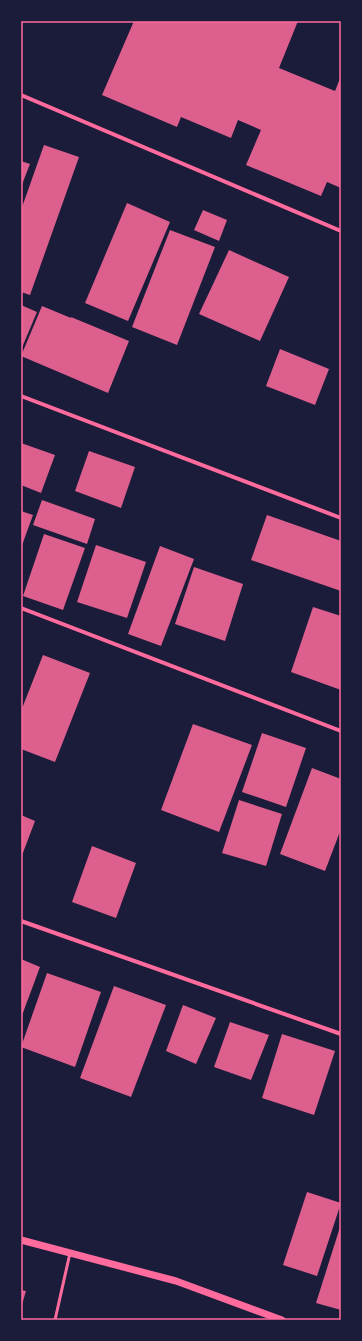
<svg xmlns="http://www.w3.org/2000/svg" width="362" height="1341" font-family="Inter,sans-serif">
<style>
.building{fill:#dd5f8e}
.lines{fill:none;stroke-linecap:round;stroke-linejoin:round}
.service{stroke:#ff6b9d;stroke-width:3}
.minor{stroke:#ff6b9d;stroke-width:4}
.tertiary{stroke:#ff6b9d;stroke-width:7}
.neatline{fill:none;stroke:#ff6b9d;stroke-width:1.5}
</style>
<rect width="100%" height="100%" fill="#1b1b3a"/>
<!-- building -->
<g class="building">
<path d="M 134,21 L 298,21 L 279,68 L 335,91 L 341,76 L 341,188 L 327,182 L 321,196 L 246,165 L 261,130 L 238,120 L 231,138 L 181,117 L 177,127 L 102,95 Z"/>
<path d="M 44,145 L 79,157 L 30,295 L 21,292 L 21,210 Z"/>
<path d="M 21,161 L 30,164 L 21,187 Z"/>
<path d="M 127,203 L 170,222 L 128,321 L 85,303 Z"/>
<path d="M 203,210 L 227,220 L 219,241 L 194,230 Z"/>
<path d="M 170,230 L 215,247 L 177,345 L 132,327 Z"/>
<path d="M 229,250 L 289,277 L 260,341 L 199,314 Z"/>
<path d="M 21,305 L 37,312 L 21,350 Z"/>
<path d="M 42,306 L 71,318 L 71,317 L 129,341 L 108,393 L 21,356 Z"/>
<path d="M 280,349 L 329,369 L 315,405 L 266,386 Z"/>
<path d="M 21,443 L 55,455 L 41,493 L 21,485 Z"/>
<path d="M 89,451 L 135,467 L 121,508 L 75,491 Z"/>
<path d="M 42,500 L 95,519 L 87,544 L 33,525 Z"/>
<path d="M 21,511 L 33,515 L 21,548 Z"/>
<path d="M 267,515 L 341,541 L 341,591 L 251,560 Z"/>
<path d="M 44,534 L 85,548 L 63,610 L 23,596 Z"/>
<path d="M 96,545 L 146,562 L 127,618 L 77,602 Z"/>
<path d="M 160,546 L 194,559 L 161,646 L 128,634 Z"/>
<path d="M 194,567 L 243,584 L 225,641 L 175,624 Z"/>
<path d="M 313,607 L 341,616 L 341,690 L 291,672 Z"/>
<path d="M 43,655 L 90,673 L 55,762 L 21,749 L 21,711 Z"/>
<path d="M 193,724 L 252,745 L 219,832 L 161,810 Z"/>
<path d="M 262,733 L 306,748 L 286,807 L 242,792 Z"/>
<path d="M 312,768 L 341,779 L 341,829 L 325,871 L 280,854 Z"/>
<path d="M 239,800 L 282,814 L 266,866 L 222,853 Z"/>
<path d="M 21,815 L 35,821 L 21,858 Z"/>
<path d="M 92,846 L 136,863 L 116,918 L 72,902 Z"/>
<path d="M 21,959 L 40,967 L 21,1018 Z"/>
<path d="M 47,973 L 101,992 L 75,1067 L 21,1047 Z"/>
<path d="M 114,986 L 166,1005 L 131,1097 L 80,1078 Z"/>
<path d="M 183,1005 L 216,1018 L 196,1064 L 166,1051 Z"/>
<path d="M 230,1022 L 269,1035 L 251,1080 L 214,1067 Z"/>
<path d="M 282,1034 L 335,1051 L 314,1115 L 262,1098 Z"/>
<path d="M 307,1192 L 341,1203 L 317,1276 L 283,1265 Z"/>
<path d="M 341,1224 L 341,1310 L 316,1303 Z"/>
<path d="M 21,1290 L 26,1291 L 21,1308 Z"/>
</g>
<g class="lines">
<!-- service -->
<path class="service" d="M 55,1320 L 70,1253"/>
<!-- minor -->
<g class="minor">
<path d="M 21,95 L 341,231"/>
<path d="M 21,396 L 341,518"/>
<path d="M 21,608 L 341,731"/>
<path d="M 21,921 L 341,1034"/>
</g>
<!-- tertiary -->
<path class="tertiary" d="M 21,1240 L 176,1281 L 282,1320"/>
</g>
<!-- border -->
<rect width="362" height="1341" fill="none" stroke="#1b1b3a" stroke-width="44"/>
<rect x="22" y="22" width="318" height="1297" class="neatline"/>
</svg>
